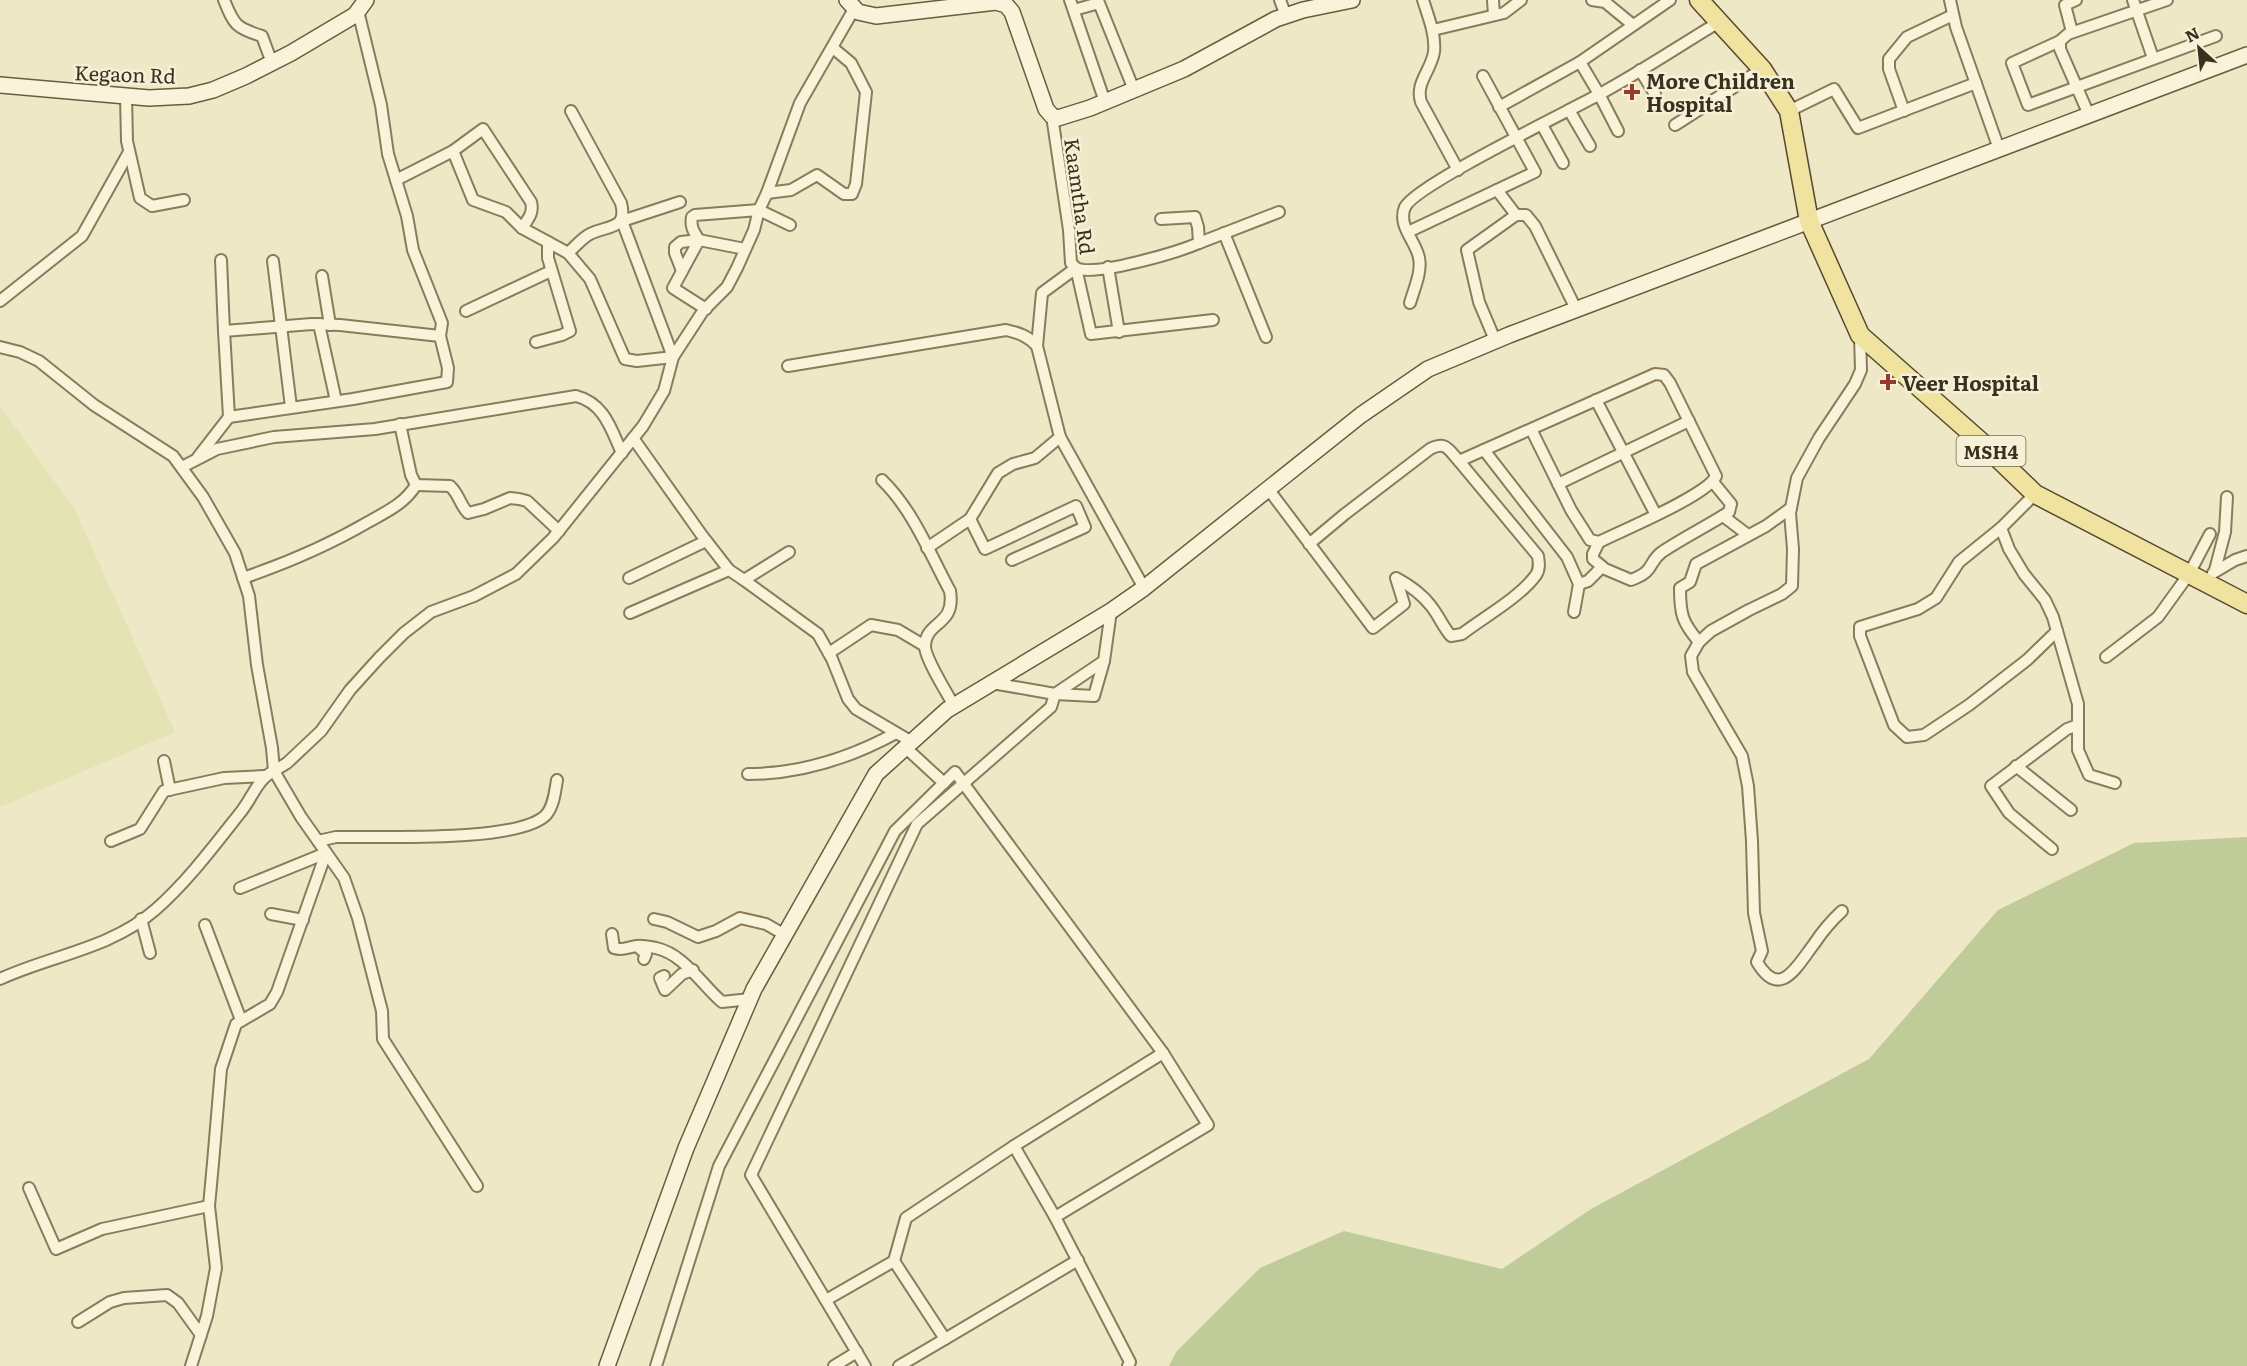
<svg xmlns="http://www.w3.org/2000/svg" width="2247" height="1366" font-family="Literata,serif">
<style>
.farmland{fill:#e4e3b3}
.green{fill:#bfcc9a}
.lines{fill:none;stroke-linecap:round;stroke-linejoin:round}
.street-casing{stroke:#8a7b5c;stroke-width:14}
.secondary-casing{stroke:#6b5b3f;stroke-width:18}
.primary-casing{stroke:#574830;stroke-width:21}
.street{stroke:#f9f4d9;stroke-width:10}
.secondary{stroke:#f9f4d9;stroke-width:15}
.primary{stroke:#f0e39f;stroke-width:18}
.poi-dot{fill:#983b2c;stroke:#f6f1d6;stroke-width:2}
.labels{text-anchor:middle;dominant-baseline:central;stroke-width:5;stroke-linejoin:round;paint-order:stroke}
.shield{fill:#f6f1d6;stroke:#726a56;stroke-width:1.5}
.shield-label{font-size:18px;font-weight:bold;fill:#3a301f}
.street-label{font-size:20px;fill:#3a301f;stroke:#f6f1d6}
.poi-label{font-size:20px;font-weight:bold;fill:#3a301f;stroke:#f6f1d6;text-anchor:start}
</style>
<rect width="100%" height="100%" fill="#eee8c6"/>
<!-- farmland -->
<path class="farmland" d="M 0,406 L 75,510 L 175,732 L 0,807 Z"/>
<!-- green -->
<path class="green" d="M 2247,837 L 2247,1366 L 1169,1366 L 1176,1352 L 1260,1268 L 1344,1231 L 1502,1269 L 1591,1209 L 1869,1059 L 1998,910 L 2134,843 Z"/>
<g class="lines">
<defs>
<g id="street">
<path d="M 224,0 C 234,25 236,28 262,36 L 272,63"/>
<path d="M 1070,0 L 1105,102"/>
<path d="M 1280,0 L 1286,16"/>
<path d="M 1423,0 C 1428,16 1436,35 1434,52 C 1431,71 1415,83 1421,102 L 1458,170"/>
<path d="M 1493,0 L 1494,15"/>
<path d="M 1592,0 L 1605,2 L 1633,25"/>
<path d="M 1950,0 L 1956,27 L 1999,149"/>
<path d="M 2133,0 L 2153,58"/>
<path d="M 1074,10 L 1099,3 L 1134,90"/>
<path d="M 358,11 L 381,105 L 388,154 L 407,216 L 413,250 L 442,323 L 440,336 L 340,325 L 312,324 L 224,331 L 229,417 L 353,399 L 447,382 L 448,368 L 440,336"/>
<path d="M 1433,30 L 1504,13 L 1521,0"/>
<path d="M 2072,32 L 2065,5 L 2076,0"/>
<path d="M 2060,41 L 2012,63 L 2028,105 L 2216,36"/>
<path d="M 1640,70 L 1655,94"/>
<path d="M 126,96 L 127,141 L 140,198 L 152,206 L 184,200"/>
<path d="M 1499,107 L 1580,62"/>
<path d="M 1569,110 L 1590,146"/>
<path d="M 1789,111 L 1834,89 L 1858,128 L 1976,83"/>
<path d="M 1904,111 L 1889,69 L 1889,59 L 1907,37 L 1953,15"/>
<path d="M 2089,115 L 2060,49 L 2060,41 L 2068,34 L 2167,0"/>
<path d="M 1052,116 L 1069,230 L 1071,263 L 1076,268 L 1091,334 L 1213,320"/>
<path d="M 1542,125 L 1563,163"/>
<path d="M 1675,125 L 1762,69"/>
<path d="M 1618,131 L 1599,94 L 1580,62 L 1670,0"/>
<path d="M 453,151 L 483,129 L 531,202 C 534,213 528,219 522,228"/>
<path d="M 396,180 L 453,151 L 473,200 L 506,212 L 522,228 L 568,253 L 590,279 L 625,359 L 637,361 L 673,357 L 622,221 L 680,202"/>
<path d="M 767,193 L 791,190 L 817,175 L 844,194 L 852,194 L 856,184 L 866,92 L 851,63 L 833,48"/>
<path d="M 1516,215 L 1526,215 L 1535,226 L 1576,309"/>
<path d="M 1408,232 L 1535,172 L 1483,76"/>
<path d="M 1224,233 L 1266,337"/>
<path d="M 1199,243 L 1279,212"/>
<path d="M 568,253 C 575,247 582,238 590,234 C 608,225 628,230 621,203 L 571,111"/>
<path d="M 221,260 L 224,331"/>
<path d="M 273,261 L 291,407"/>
<path d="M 1108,267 L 1119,332"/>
<path d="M 682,271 L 675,253 L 675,247 L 681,242 L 699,240 C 694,232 690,227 692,217 L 695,215 L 759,210 L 790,225"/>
<path d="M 322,276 L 330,325"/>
<path d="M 0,301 L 82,236 L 129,152"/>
<path d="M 1410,303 C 1414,289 1422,272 1419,258 C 1416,241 1397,226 1405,207 C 1416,185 1567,112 1598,95 C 1639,73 1679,46 1719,22"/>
<path d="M 706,309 L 673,288 L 699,240 L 745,249"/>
<path d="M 466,311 L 551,271"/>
<path d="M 319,324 L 336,401"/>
<path d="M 1495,340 L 1479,302 L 1467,250 L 1516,215 L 1497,190"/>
<path d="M 536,342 L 562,335 L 570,331 L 548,258 L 548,242"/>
<path d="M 0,347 L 20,352 L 39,361 L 94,405 L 173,456 L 203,497 L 235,553 L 249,596 L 257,665 L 272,748 L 274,771 L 287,763 L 321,731 L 350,690 L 379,658 L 404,633 L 431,612 L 474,596 L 516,574 L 553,538 L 643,426 L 664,391 L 673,357 L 703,311 L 727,287 L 737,268 L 754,230 L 759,210 L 767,193 L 800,103 L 854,9"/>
<path d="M 788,366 L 1006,330 C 1019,333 1028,336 1037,346"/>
<path d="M 1596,400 L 1656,515"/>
<path d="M 400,424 L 411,475 L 416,485 L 450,486 C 459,494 460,505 468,513 L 484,509 L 510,498 L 519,499 L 527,501 L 559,531"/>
<path d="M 1060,437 L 1144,588"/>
<path d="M 633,438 L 701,534 L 729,570 L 744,580 L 789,552"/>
<path d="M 1484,450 L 1567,557 L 1579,584 L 1574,612"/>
<path d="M 198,457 L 229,417"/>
<path d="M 1459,461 L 1655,374 L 1664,375 L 1670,383 L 1716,476 C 1708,495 1621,531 1599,542 L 1590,540 L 1571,510 L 1531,429"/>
<path d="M 182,467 L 217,449 L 274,437 L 375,429 L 576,396 C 604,403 611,429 622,453"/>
<path d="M 882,480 C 913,510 930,554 950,591 C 956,627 925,620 925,647 C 926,660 947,693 954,706"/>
<path d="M 1558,484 L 1689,421"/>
<path d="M 1269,490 L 1373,628 L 1404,604 L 1396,578 C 1409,585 1422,594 1431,606 C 1439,616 1443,627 1451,636 L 1462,634 C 1484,617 1519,598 1536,575 C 1540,569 1539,563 1538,556 L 1459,461 C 1448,449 1446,441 1430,449 L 1345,514 L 1309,544"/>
<path d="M 2035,494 L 2001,528 L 1959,562 L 1936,598 L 1918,609 L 1860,627 L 1860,636 L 1894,725 L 1907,737 L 1924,735 L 1969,705 L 2027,660 L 2057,631"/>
<path d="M 1723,516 L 1748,535"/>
<path d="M 970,519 L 985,549 L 1076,506 L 1085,527 L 1012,560"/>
<path d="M 2001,528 L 2009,549 L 2024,574 L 2045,600 L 2053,617 L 2078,704 L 2078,725 L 2067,729 L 1991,786 L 2009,813 L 2052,849"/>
<path d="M 1599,542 L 1593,554 L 1593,559 L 1605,569 L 1631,580 C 1656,571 1647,563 1662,552 C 1683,538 1707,526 1729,512 L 1731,504 L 1713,482"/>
<path d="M 927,548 L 970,519 L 998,473 L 1013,464 L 1035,458 L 1060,437 L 1037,346 L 1042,293 L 1076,268 C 1095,277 1178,252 1199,243 L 1198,227 L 1195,217 L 1161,219"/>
<path d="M 2215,570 L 2225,532 L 2227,497"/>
<path d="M 2213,573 L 2235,560 L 2247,556"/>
<path d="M 243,578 C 287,563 329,545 370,521 C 388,511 405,503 416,485"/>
<path d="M 629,578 L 706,541"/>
<path d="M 744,580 L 818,634 L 832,659 L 848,699 L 856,709 L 912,742"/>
<path d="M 1579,584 L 1588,581 L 1602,567"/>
<path d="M 630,613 L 729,570"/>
<path d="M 1699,642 C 1682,622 1680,614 1680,588 L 1690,582 L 1696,564 L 1766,526 L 1791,508"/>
<path d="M 829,653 L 871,625 L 898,630 L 925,646"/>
<path d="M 2106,657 L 2158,617 L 2189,574 L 2210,534"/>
<path d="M 992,683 L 1055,694 L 1094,696 L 1104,661 L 1111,611"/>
<path d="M 2078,725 L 2078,750 L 2089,775 L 2115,783"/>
<path d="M 906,748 L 944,783"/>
<path d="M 164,761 L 170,790"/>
<path d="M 2016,766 L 2071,810"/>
<path d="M 748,774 C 801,774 850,758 896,733"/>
<path d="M 111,841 L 140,829 L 164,791 L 224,778 L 264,776"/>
<path d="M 318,841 L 336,837 C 379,836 518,843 546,815 C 554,806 555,791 557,780"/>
<path d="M 240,888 L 326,853"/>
<path d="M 1842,911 C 1831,921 1822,932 1814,944 C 1797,966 1780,1001 1757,962 L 1762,951 L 1754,913 L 1752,841 L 1748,786 L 1742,756 L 1693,672 L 1691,656 L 1699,642 L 1711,631 L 1749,610 L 1782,594 L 1792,586 L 1793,549 L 1790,513 L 1797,478 L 1819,438 L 1855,384 L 1861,370 L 1860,335"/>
<path d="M 271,914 L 303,920"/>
<path d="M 141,919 L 150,953"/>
<path d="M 654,919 L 667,922 L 698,937 L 716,931 L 740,918 L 766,924 L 785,935"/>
<path d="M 205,925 L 241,1020"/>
<path d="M 612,934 L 614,948 C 624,951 627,947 637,946 C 643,945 650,947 656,948 C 684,954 702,985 722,1002 L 750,999"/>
<path d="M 637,946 L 646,954 L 644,959"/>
<path d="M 664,976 L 660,978 L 665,990 L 682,974 L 693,970"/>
<path d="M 0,979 C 52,955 110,949 155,910 C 187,882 214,846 240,813 C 252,799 257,779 274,771 L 301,817 L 344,878 L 358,918 L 382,1011 L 383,1039 L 477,1186"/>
<path d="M 29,1188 L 56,1249 L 102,1229 L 209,1206"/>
<path d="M 1055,1217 L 1130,1362 L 1128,1366"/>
<path d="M 894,1261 L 945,1339 L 1078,1260"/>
<path d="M 826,1300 L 894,1261 L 906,1218 L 1014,1146 L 1163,1053"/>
<path d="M 78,1322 L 110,1302 L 124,1298 L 167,1295 L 178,1303 L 201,1335"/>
<path d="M 191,1366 L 207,1316 L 216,1268 L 209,1206 L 213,1163 L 221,1069 L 236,1024 L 270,1004 L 277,992 L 326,853"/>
<path d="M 656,1366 L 719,1166 L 895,831 L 955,772 L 1163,1053 L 1208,1125 L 1055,1217 L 1014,1146"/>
<path d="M 834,1366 L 857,1352"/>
<path d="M 865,1366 L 751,1175 L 917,824 L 1051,707 L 1055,694 L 1104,661"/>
<path d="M 899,1366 L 945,1339"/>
</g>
<g id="secondary">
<path d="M 847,0 L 858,12 L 876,16 L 996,2 L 1006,5 L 1012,12 L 1046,109 L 1052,116 L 1058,118 L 1090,108 L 1184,69 L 1276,19 L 1303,10 L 1352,0"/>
<path d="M 0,85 L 149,98 L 189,96 L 213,90 L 246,76 L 291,53 L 355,15 L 366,0"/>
<path d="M 607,1366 L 686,1148 L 754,989 L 876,774 L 947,710 L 1111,611 L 1144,588 L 1361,415 L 1428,369 L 1509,335 L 2247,55"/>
</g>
<path id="primary" d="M 1699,0 L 1762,69 L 1789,111 L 1809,221 L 1860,335 L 1980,441 L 2035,494 L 2247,604"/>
</defs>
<!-- street casing -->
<use href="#street" class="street-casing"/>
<!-- secondary casing -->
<use href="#secondary" class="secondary-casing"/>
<!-- primary casing -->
<use href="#primary" class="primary-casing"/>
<!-- street -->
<use href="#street" class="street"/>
<!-- secondary -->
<use href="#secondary" class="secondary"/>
<!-- primary -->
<use href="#primary" class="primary"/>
</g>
<!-- markers -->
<g class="poi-dot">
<path d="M1629 83h6v6h6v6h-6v6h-6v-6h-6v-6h6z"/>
<path d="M1885 373h6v6h6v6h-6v6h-6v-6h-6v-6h6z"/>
</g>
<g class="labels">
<!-- shield labels -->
<rect class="shield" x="1956.5" y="436" width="69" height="30" rx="4.5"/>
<g class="shield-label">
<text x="1991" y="451">MSH4</text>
</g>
<!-- street labels -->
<g class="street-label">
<text transform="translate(125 73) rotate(2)">Kegaon Rd</text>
<text transform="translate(1081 196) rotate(82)">Kaamtha Rd</text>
</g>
<!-- poi labels -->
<g class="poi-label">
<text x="1646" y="80">More Children<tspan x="1646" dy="23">Hospital</tspan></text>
<text x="1902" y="382">Veer Hospital</text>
</g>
</g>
<!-- north arrow -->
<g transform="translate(2199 48) rotate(333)" stroke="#f6f1d6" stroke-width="4.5" paint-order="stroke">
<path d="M0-4.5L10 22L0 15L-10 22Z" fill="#3a301f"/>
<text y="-9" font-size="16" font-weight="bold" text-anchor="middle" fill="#3a301f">N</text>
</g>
</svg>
